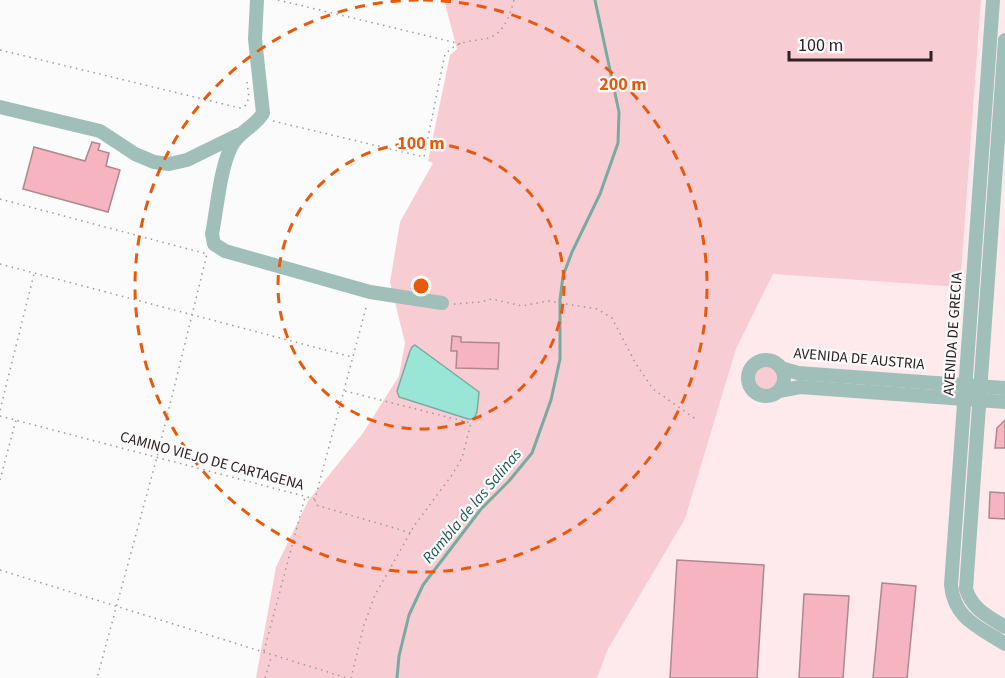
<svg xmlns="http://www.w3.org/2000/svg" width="1005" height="678" font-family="'Source Sans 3',sans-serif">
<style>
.built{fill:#fee9ed}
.green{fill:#f8ccd3}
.water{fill:#99e5d6;stroke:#79aaa0;stroke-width:1.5}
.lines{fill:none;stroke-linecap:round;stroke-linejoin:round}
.stream{stroke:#79aaa0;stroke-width:3}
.building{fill:#f6b4c0;stroke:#af888f;stroke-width:1.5}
.path{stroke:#a0999a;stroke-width:1.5;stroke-dasharray:1.5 4.5;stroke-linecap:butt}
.minor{stroke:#a0bfb8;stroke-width:14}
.ring{fill:none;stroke:#e8590c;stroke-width:3;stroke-dasharray:10 8}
.labels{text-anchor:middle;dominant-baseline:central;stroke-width:4.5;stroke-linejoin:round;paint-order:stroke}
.street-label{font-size:15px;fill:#2f2023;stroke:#fbfbfb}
.water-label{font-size:16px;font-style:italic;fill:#1d5b52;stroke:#fbfbfb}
.centre{fill:#e8590c;stroke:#fbfbfb;stroke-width:3}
.ring-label{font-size:18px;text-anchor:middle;font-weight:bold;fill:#e8590c;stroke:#fbfbfb;stroke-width:4.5;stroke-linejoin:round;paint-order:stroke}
</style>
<rect width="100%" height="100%" fill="#fbfbfb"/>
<!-- built -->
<path class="built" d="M 981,0 L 1005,0 L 1005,678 L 597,678 L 608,649 L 685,519 L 736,349 L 773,273 L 960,286 Z"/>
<!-- green -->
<g class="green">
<path d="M 444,0 L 981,0 L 960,287 L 773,274 L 736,349 L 685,519 L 608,649 L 597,678 L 256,678 L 276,567 L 308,501 L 363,433 L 399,376 L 405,343 L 390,282 L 400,222 L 433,163 L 428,161 L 450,55 L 457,49 Z"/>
<circle cx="765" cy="378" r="15"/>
</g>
<!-- water -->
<path class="water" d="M 415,345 L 479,392 L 477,412 L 474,419 L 468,419 L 399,397 L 397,391 L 410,351 L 412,347 Z"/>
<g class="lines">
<!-- stream -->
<path class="stream" d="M 397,678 L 399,656 L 409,615 L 423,585 L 481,509 L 509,481 L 532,453 L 551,400 L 560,359 L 560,300 L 563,276 L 572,252 L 600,194 L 618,143 L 619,112 L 595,0"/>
</g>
<!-- building -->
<g class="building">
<path d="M 92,142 L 100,144 L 98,150 L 109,153 L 106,166 L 120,170 L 108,212 L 23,189 L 34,147 L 85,161 Z"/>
<path d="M 452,336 L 461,337 L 461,342 L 499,343 L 498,369 L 456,368 L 457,351 L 451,351 Z"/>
<path d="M 1005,420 L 1005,448 L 995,448 L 997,428 Z"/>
<path d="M 990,492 L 1005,493 L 1005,519 L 989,518 Z"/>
<path d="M 677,560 L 764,565 L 757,678 L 670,678 Z"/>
<path d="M 882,583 L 916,586 L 907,678 L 873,678 Z"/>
<path d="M 804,594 L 849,596 L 843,678 L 799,678 Z"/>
</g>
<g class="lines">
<!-- path -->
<g class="path">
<path d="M 278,0 L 461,44"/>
<path d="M 0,50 L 240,108 L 245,106 L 249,98 L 247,82"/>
<path d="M 273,121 L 424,157 L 445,54 C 474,25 498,61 514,0"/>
<path d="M 0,199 L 207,254 L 157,457 L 97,678"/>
<path d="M 0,264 L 352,357"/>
<path d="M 454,304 L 480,302 L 492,299 L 522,306 L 548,301 L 597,309 L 612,318 L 636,364 L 653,389 L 697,420"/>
<path d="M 345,391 L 471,423 L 462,458 L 452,475 L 414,526 L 375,595 L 364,625 L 351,678"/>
<path d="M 0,410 L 34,274"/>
<path d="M 0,416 L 315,499 L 367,304"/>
<path d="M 0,480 L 16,420"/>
<path d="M 315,500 L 316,505 L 411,533"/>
<path d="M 0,570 L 347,678"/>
<path d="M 264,651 L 305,497"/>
<path d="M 265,678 L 272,655"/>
</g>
<!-- minor -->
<g class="minor">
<path d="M 257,0 L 255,39 L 263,113 C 255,127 238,132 231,147 C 220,169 217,209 212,234 L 214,244 L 225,251 L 370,292 L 442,303"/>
<path d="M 993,0 L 951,585 C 954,619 979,627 1005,644"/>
<path d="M 1005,40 L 966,589 C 972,609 988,616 1005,627"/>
<path d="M 0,107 L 100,131 L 135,154 L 154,162 L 169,164 L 187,160 L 238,135"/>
<circle cx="766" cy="378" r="18"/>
<path d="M 781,368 L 798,373 L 1005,388"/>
<path d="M 779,391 L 800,387 L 1005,402"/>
</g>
</g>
<!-- distance rings -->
<g class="ring">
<circle cx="421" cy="286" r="143"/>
<path d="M423 0A286 286 0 1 1 419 0"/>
</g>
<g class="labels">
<!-- street labels -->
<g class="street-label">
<text transform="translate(953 334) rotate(-86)">AVENIDA DE GRECIA</text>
<text transform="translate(859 359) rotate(5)">AVENIDA DE AUSTRIA</text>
<text transform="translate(212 461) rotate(15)">CAMINO VIEJO DE CARTAGENA</text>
</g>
<!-- water labels -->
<g class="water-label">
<text transform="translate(472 506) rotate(-50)">Rambla de las Salinas</text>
</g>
</g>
<circle cx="421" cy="286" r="9" class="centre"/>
<g class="ring-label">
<text x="623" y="90">200 m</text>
<text x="421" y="149">100 m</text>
</g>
<!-- scale -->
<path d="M789 51v9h142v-9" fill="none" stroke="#2f2023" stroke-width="3"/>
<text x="798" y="51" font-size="18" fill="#2f2023" stroke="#fbfbfb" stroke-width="4.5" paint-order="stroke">100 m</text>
</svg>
